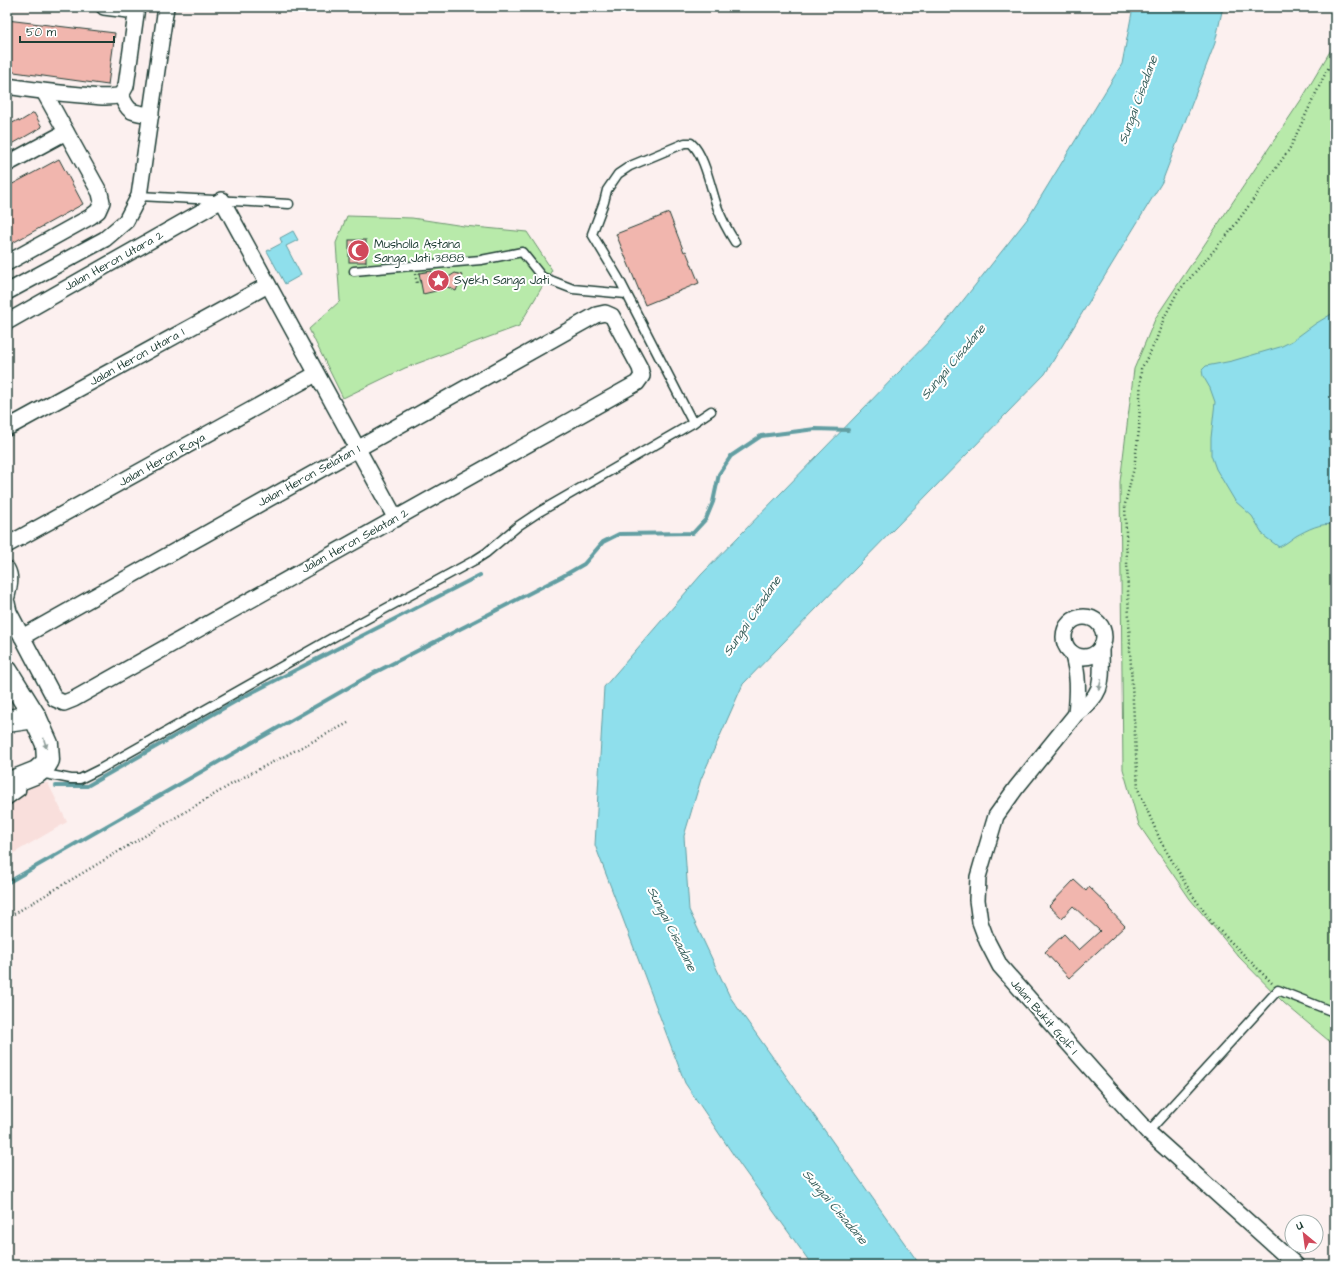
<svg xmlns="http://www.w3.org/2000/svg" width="1342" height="1272" font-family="'Architects Daughter',sans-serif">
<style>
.built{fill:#f9dfdc}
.green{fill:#b8eaaa;stroke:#6c946f}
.water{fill:#8fdfec;stroke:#629ea2}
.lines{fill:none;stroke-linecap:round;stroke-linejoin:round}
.stream{stroke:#629ea2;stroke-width:4}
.building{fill:#f1b6ae;stroke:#1f3d34}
.lane-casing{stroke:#1f3d34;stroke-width:11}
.street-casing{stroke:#1f3d34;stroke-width:18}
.secondary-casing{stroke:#1f3d34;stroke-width:25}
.path{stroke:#1f3d34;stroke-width:2.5;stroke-dasharray:1 3;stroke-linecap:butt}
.lane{stroke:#fff;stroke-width:8}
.street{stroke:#fff;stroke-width:15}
.secondary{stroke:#fff;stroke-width:22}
.oneway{fill:#8f9e9a}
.labels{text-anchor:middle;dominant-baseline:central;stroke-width:4;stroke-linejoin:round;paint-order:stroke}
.poi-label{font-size:12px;fill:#1f3d34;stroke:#fff;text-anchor:start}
.street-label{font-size:12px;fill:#1f3d34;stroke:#fff}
.water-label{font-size:13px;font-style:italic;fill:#355d59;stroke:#fff}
</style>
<rect width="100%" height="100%" fill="#fcf0ef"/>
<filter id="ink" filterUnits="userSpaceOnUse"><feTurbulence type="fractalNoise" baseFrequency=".025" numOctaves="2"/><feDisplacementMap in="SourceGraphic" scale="8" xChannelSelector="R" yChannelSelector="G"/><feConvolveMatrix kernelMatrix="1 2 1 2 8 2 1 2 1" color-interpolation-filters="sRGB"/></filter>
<g filter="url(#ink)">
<!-- built -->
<path class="built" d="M 48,783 L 67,822 L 7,857 L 7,786 Z"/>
<!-- green -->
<g class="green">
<path d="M 1335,43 L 1335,1046 L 1284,1003 L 1239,957 L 1190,899 L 1139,825 L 1123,769 L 1120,482 L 1134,369 L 1156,317 L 1303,97 Z"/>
<path d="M 347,216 L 412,218 L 464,226 L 527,232 L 552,270 L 519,326 L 405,368 L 343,398 L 309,329 L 340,301 L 336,243 Z"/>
</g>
<!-- water -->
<g class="water">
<path d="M 1133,7 L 1223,7 L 1215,43 L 1162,182 L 1045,374 L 743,684 L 701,779 L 684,836 L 689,910 L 730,997 L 920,1265 L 812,1265 L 741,1166 L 685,1083 L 595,845 L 604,687 L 701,575 L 939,331 L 1028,218 L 1122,64 Z"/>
<path d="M 293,231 L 298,240 L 286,246 L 301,275 L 285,284 L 267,251 L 282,243 L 280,238 Z"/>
<path d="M 1335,312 L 1335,525 C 1321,522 1307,530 1296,536 C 1290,540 1286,544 1279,547 L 1264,536 L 1252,516 L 1235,501 L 1216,469 L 1211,455 L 1211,438 L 1215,402 L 1210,388 L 1203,376 L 1202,370 L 1206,366 L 1232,361 L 1280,347 L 1292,341 L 1315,324 Z"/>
</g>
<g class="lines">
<!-- stream -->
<g class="stream">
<path d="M 56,786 L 87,786 L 245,696 L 480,575"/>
<path d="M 7,883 L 372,674 L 563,576 L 584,564 L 603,542 L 619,534 L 693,533 L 706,519 L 713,502 L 719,474 L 731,456 L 761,436 L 815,429 L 848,430"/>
</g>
</g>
<!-- building -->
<g class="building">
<path d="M 7,20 L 115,33 L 108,85 L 7,71 Z"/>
<path d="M 34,113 L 42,127 L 7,147 L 7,126 L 18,120 L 19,122 Z"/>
<path d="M 59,159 L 83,204 L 7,246 L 7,187 Z"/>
<path d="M 669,213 L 684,252 L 686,251 L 699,283 L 645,305 L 616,234 Z"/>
<rect x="349" y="240" width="17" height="22"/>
<path d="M 432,271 L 436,291 L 423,294 L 419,273 Z"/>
<path d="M 455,273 L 462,275 L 456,291 L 439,283 Z"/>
<path d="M 1074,880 L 1086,891 L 1089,887 L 1110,907 L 1109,909 L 1125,926 L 1069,978 L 1045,952 L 1064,934 L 1079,950 L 1100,931 L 1073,906 L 1062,918 L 1049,906 Z"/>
</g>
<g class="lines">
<defs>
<g id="lane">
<path d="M 139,196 L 289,204"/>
<path d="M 354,271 L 481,260 L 522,252 L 542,277 L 573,289 L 626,294"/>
<path d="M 693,423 L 619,279 L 592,234 L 604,202 L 607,190 L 618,174 L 630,166 L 685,143 L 691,143 C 705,155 711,190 718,209 C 722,220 728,231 735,242"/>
<path d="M 40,773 L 71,779 L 80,779 L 100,769 L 339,634 L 475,560 L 486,553 L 518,526 L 539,512 L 693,423 L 711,411"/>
<path d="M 7,801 L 21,791 L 22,780"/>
<path d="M 1148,1132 L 1278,990 L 1331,1011 L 1335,1011"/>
</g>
<g id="street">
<path d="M 104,7 L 136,11"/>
<path d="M 137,7 L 126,86 L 121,95 C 129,114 132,112 151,115"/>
<path d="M 7,86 C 32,90 56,93 81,95 C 94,96 108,99 121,95"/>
<path d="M 7,164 L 66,132"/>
<path d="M 7,263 L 90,217 L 98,211 L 102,202 L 100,193 L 44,92"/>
<path d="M 7,292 L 105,239 L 126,221 L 139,196 L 166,7"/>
<path d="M 7,322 L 222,200 L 396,519"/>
<path d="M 7,428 L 268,285"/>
<path d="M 7,545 L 316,374"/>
<path d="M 7,569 C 12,578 9,587 7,596"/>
<path d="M 7,603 L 9,612 L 55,699 L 64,703 L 74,699 L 637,383 L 642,376 L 640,368 L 612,316 L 605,313 L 596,315 L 22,637"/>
<circle cx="1084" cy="637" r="20"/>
<path d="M 1101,647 C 1101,681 1106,692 1076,714 L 1016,788 L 996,816 L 985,853 L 978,877 L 977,900 L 980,922 L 987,941 L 1000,966 L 1116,1097 L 1148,1132 L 1296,1265"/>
<path d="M 1072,653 C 1079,674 1078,693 1076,714"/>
</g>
<g id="secondary">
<path d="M 7,672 L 35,717 L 47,744 L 48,760 L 45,765 L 37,772 L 7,784"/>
<path d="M 7,721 L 35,717"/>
</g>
</defs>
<!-- lane casing -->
<use href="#lane" class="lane-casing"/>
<!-- street casing -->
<use href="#street" class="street-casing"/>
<!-- secondary casing -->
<use href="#secondary" class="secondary-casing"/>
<!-- path -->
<g class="path">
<path d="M 415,274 L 417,283 L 421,282"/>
<path d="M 7,918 L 242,778 L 350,722"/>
<path d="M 1272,983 L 1213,924 L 1191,893 L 1161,842 L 1138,789 L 1130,649 L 1125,504 L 1134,468 L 1139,430 L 1141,369 L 1155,343 L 1164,318 L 1177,293 L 1229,233 L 1289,150 L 1326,72 L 1335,58"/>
</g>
<!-- lane -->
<use href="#lane" class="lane"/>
<!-- street -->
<use href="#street" class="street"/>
<!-- secondary -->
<use href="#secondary" class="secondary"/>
</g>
<!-- one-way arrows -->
<defs><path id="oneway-solid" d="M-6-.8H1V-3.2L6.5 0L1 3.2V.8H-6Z"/></defs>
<g class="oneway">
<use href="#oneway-solid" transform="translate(1100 685) rotate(103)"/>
<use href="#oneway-solid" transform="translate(45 743) rotate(73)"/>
</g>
</g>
<!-- icons -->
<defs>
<symbol id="mosque-disc" viewBox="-11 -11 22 22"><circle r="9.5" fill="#d1495b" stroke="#fff"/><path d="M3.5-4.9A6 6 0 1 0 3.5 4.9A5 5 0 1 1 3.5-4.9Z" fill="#fff"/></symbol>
<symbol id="sight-disc" viewBox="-11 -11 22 22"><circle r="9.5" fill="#d1495b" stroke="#fff"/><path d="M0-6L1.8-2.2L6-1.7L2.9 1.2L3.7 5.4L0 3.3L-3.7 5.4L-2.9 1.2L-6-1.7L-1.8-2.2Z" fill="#fff"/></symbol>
</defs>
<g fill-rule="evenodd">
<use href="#mosque-disc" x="346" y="238" width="25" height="25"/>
<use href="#sight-disc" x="426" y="268" width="25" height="25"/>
</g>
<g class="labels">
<!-- poi labels -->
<g class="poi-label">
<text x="374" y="244">Musholla Astana<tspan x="374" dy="14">Sanga Jati 3888</tspan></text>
<text x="454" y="280">Syekh Sanga Jati</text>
</g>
<!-- street labels -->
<g class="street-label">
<text transform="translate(114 261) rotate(-29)">Jalan Heron Utara 2</text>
<text transform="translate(137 357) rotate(-29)">Jalan Heron Utara 1</text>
<text transform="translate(162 460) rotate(-29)">Jalan Heron Raya</text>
<text transform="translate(309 476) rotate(-29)">Jalan Heron Selatan 1</text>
<text transform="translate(355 541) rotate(-29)">Jalan Heron Selatan 2</text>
<text transform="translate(1044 1017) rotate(49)">Jalan Bukit Golf I</text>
</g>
<!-- water labels -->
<g class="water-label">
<text transform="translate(1138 100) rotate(-70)">Sungai Cisadane</text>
<text transform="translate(953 362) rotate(-50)">Sungai Cisadane</text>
<text transform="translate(752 616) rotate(-56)">Sungai Cisadane</text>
<text transform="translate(672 929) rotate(63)">Sungai Cisadane</text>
<text transform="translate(835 1207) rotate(50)">Sungai Cisadane</text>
</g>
</g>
<!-- margin -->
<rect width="1342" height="1272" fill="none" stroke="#fff" stroke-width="24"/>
<rect x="12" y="12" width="1318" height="1248" fill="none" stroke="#1f3d34" stroke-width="1.5" filter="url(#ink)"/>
<!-- north arrow -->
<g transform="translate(1304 1234) rotate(331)"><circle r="19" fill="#ffffff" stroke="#a5b1ae"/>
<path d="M0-3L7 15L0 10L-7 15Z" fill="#d1495b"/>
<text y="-6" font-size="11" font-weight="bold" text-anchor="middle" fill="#1f3d34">U</text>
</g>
<!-- scale -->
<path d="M20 36v6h94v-6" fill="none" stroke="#1f3d34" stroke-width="2"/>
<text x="26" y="36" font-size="12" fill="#1f3d34" stroke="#ffffff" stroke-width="3" paint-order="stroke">50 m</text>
</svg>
